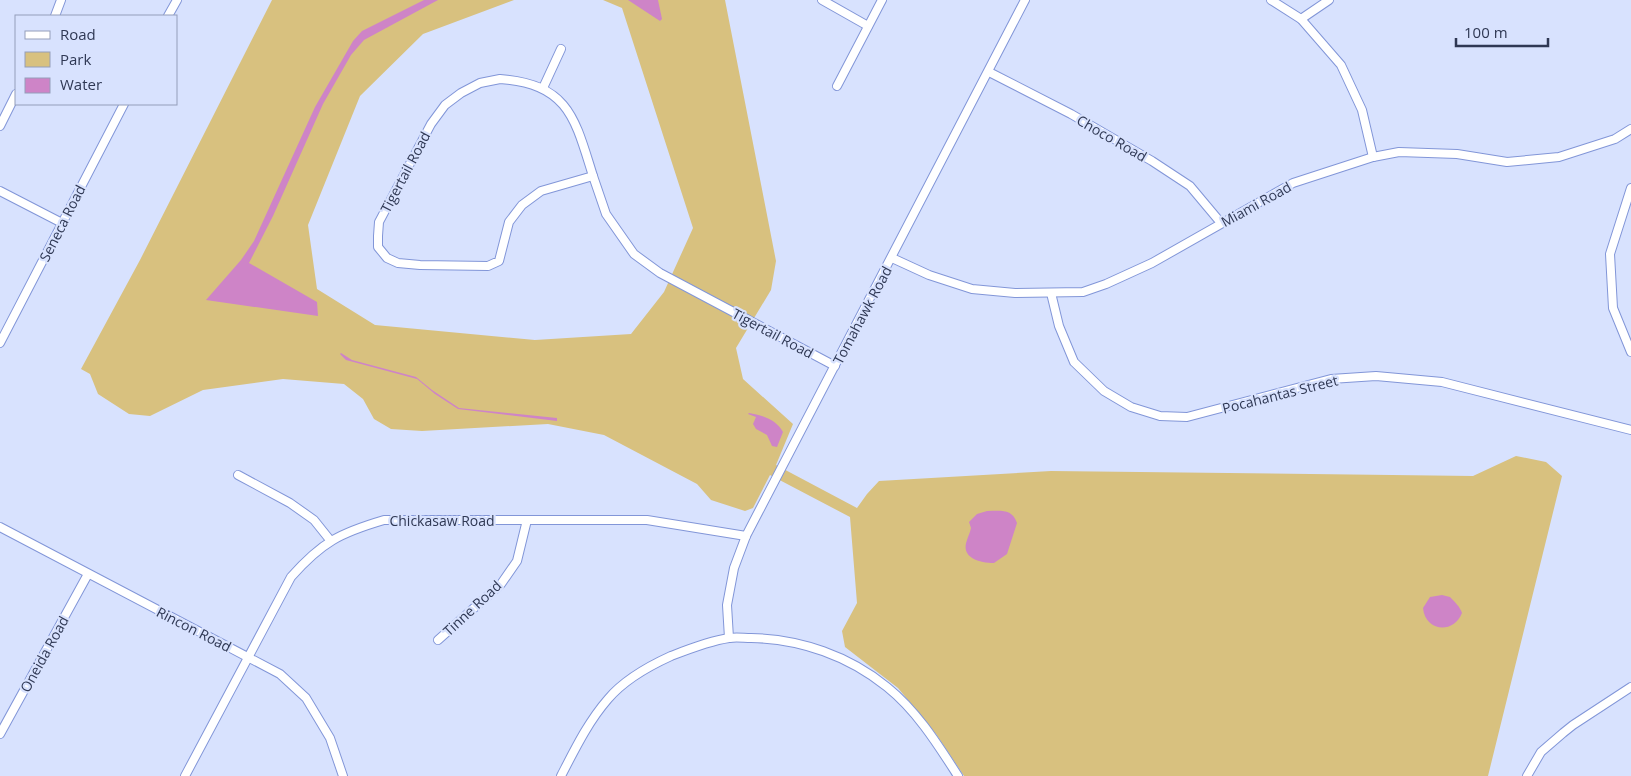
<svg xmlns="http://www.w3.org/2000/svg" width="1631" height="776" font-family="'Open Sans',sans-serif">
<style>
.green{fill:#d8c17f}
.water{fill:#ce84c7}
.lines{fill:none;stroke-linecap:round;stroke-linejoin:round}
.minor-casing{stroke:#8296d8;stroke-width:10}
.minor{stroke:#fff;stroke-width:8}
.labels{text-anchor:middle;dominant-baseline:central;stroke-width:4.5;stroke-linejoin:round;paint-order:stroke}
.street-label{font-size:14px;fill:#2f3854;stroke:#d8e2fe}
</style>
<rect width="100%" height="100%" fill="#d8e2fe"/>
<!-- green -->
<path class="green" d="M 272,0 L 514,0 L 423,34 L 360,96 L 308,225 L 317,289 L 375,325 L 535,340 L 631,334 L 664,292 L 693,228 L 622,8 L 603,0 L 725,0 L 776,261 L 771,290 L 736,348 L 743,379 L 793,424 L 776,465 L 857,508 L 867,494 L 879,481 L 1051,471 L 1473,476 L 1516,456 L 1546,462 L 1562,476 L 1488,776 L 964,776 L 936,734 L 898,688 L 845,647 L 842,631 L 857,603 L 850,517 L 770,475 L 753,508 L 745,511 L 711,500 L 697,484 L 604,435 L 548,424 L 422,431 L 391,429 L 374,419 L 363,399 L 344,384 L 283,379 L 203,390 L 150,416 L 129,414 L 98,394 L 90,374 L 81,369 L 140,260 Z"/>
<!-- water -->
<g class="water">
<path d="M 424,0 L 438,0 L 364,40 L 351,55 L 323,104 L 273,216 L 249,263 L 317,302 L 318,316 L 206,300 L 241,260 L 254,241 L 315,107 L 353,41 L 362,31 Z"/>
<path d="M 628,0 L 658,0 L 662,19 L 660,21 Z"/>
<path d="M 341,353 L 352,360 L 416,377 L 432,390 L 459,408 L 557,418 L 557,421 L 458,409 L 435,394 L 417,379 L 346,360 L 340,354 Z"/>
<path d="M 749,413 C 761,415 776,419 783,432 L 777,447 L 772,446 L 767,435 L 756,429 L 753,424 L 756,417 L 748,414 Z"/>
<path d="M 987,511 C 1000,511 1012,508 1017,523 L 1007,554 L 994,563 C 980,563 960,558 967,540 C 968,536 970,533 971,528 L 969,522 L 977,514 Z"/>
<path d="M 1442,595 L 1450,597 C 1455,602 1460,607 1462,613 C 1453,635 1425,631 1423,608 L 1430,597 Z"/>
</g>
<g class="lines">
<defs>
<g id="minor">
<path d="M 822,0 L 868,26"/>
<path d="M 1271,0 L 1301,19 L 1341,65 L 1362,110 L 1373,157"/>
<path d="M 55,16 L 61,0"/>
<path d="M 168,16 L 177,0"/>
<path d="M 1301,19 L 1329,0"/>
<path d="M 989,72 L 1071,114 L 1152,161 L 1190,186 L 1221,223"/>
<path d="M 500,79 C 569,84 575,119 593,176 L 541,191 L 522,205 L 509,222 L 499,261 L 488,266 L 420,265 L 398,263 L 387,258 L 378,247 L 378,236 L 379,222 L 431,124 L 445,105 L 461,93 L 480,83 Z"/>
<path d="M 837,86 L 882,0"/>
<path d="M 543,88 L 561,49"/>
<path d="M 0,126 L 16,94"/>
<path d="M 593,176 L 606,214 L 634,254 L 660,273 L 835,366"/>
<path d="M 1631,188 L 1610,254 L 1613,308 L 1631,352"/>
<path d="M 0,191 L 62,223"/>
<path d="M 892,258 L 929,275 L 972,289 L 1015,293 L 1083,292 L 1106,284 L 1152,263 L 1293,183 L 1373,157 L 1399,152 L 1457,154 L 1507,162 L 1559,157 L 1615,139 L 1631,129"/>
<path d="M 1051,293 L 1059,326 L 1074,362 L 1104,391 L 1131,407 L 1160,416 L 1187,417 L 1331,379 L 1376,376 L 1442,382 L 1631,430"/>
<path d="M 0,343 L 124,104"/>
<path d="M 238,475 L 290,503 L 314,520 L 330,540"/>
<path d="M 0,527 L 280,674 L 306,698 L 330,738 L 343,776"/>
<path d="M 729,638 L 727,605 L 734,568 L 746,536 L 1025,0"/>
<path d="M 438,640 L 501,584 L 517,561 L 527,520"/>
<path d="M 0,734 L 88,574"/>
<path d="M 185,776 L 291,577 C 322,542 340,533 384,520 L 647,520 L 746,536"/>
<path d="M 561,776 C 575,749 588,722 608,699 C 624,680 649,666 671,656 C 689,649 709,641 729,638 C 736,637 744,638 751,638 C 801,639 849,656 887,687 C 917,711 938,745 958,776"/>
<path d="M 1527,776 L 1541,752 L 1563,733 L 1573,725 L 1631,687"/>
</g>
</defs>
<!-- minor casing -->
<use href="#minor" class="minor-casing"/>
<!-- minor -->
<use href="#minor" class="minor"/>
</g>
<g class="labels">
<!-- street labels -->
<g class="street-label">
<text transform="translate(1112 138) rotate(30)">Choco Road</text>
<text transform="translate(405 172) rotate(-62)">Tigertail Road</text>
<text transform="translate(1256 204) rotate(-29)">Miami Road</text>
<text transform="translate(62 223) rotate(-63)">Seneca Road</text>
<text transform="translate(862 315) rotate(-62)">Tomahawk Road</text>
<text transform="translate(773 333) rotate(28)">Tigertail Road</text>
<text transform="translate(1280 394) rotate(-14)">Pocahantas Street</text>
<text x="442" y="520">Chickasaw Road</text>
<text transform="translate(472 608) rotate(-43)">Tinne Road</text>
<text transform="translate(194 629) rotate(27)">Rincon Road</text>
<text transform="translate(44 654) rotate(-61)">Oneida Road</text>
</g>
</g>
<!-- legend -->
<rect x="15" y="15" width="162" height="90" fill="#d8e2fe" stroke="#949eba"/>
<rect x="25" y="31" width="25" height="8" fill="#ffffff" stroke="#949eba"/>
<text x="60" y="40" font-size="15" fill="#2f3854">Road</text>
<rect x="25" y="52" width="25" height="15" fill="#d8c17f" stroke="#949eba"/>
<text x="60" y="65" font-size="15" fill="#2f3854">Park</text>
<rect x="25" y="78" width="25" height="15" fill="#ce84c7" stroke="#949eba"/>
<text x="60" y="90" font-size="15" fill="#2f3854">Water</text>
<!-- scale -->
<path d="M1456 38v8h92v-8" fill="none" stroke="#2f3854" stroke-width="2.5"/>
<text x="1464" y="38" font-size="15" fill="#2f3854" stroke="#d8e2fe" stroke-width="4" paint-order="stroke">100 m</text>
</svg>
